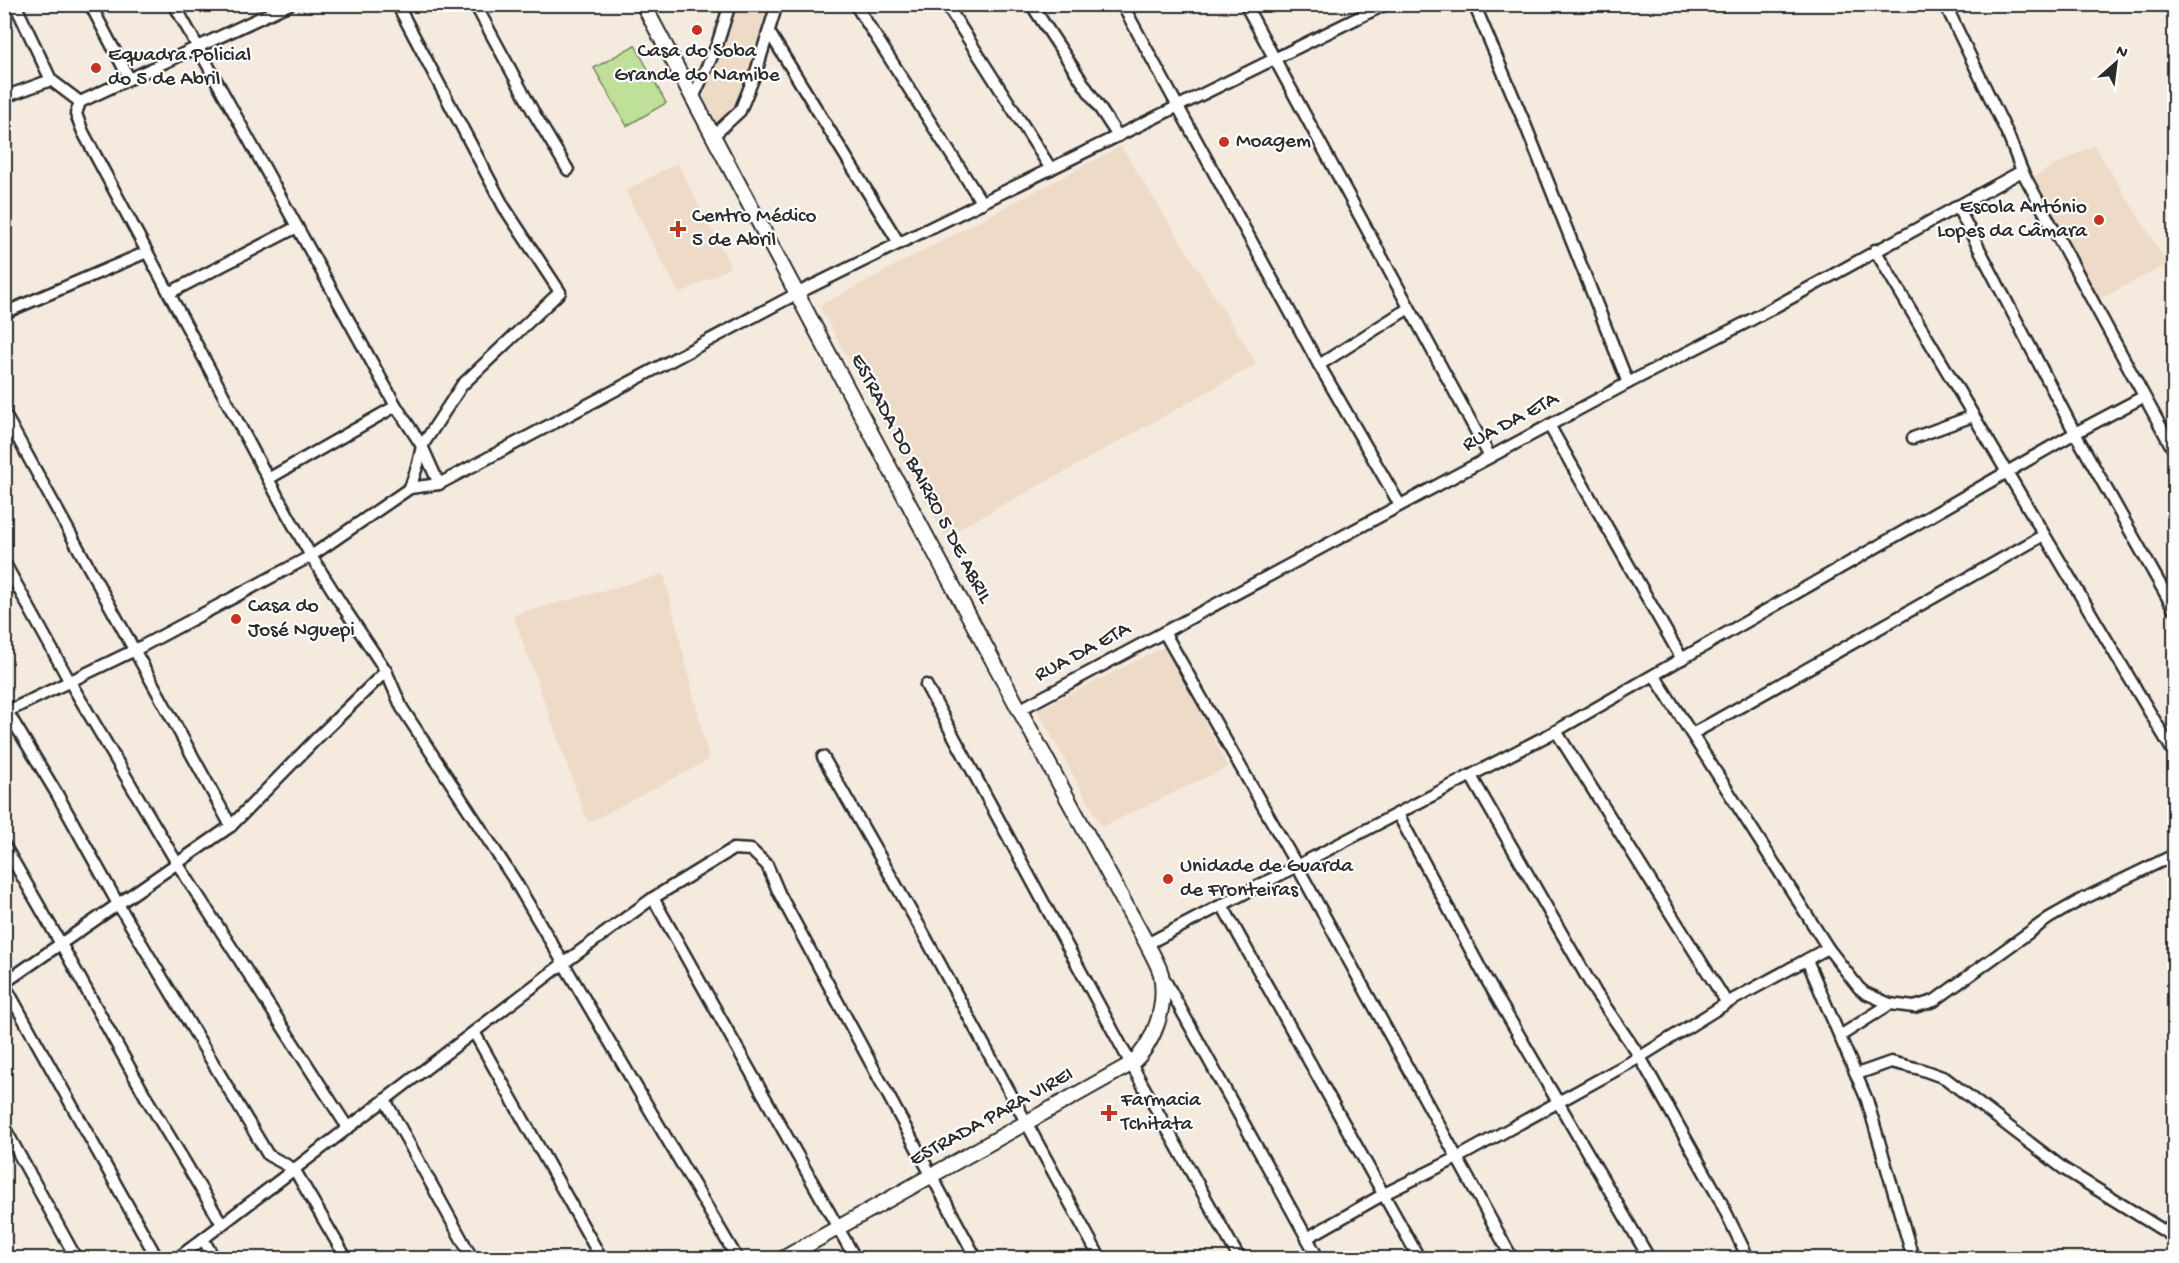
<svg xmlns="http://www.w3.org/2000/svg" width="2179" height="1263" font-family="'Gochi Hand',sans-serif">
<style>
.built{fill:#eedbc7}
.green{fill:#bee099;stroke:#748662;stroke-width:1.5}
.lines{fill:none;stroke-linecap:round;stroke-linejoin:round}
.minor-casing{stroke:#2b2b2b;stroke-width:15}
.tertiary-casing{stroke:#2b2b2b;stroke-width:18}
.minor{stroke:#fff;stroke-width:10}
.tertiary{stroke:#fff;stroke-width:14}
.poi-dot{fill:#c8321e;stroke:#fff;stroke-width:2}
.labels{text-anchor:middle;dominant-baseline:central;stroke-width:4.5;stroke-linejoin:round;paint-order:stroke}
.poi-label{font-size:21px;fill:#2b2b2b;stroke:#fff;text-anchor:start}
.street-label{font-size:21px;fill:#2b2b2b;stroke:#fff}
</style>
<rect width="100%" height="100%" fill="#f5eade"/>
<filter id="ink" filterUnits="userSpaceOnUse"><feTurbulence type="fractalNoise" baseFrequency=".0167" numOctaves="2"/><feDisplacementMap in="SourceGraphic" scale="12" xChannelSelector="R" yChannelSelector="G"/><feConvolveMatrix kernelMatrix="1 2 1 2 8 2 1 2 1" color-interpolation-filters="sRGB"/></filter>
<g filter="url(#ink)">
<!-- built -->
<g class="built">
<path d="M 730,5 L 777,5 L 740,111 L 713,136 L 693,98 Z"/>
<path d="M 2094,145 L 2168,264 L 2098,300 L 2034,176 Z"/>
<path d="M 1121,146 L 1257,364 L 1070,469 L 945,536 L 819,306 Z"/>
<path d="M 677,163 L 731,267 L 679,294 L 625,191 Z"/>
<path d="M 664,574 L 709,760 L 588,823 L 513,615 Z"/>
<path d="M 1166,646 L 1228,767 L 1102,827 L 1037,710 Z"/>
</g>
<!-- green -->
<path class="green" d="M 635,45 L 666,103 L 627,126 L 594,68 Z"/>
<g class="lines">
<defs>
<g id="minor">
<path d="M 15,4 L 51,80 L 80,102 L 76,114 L 83,132 L 280,501 L 311,556 L 342,605 L 386,671 L 402,708 L 515,881 L 737,1258"/>
<path d="M 90,4 L 129,78"/>
<path d="M 174,4 L 396,406 L 422,446 L 439,484"/>
<path d="M 397,4 L 504,207 L 560,292 L 462,385 L 422,446 L 418,464 L 410,488"/>
<path d="M 475,4 L 535,115 L 568,170"/>
<path d="M 855,4 L 982,203"/>
<path d="M 946,4 L 1051,169"/>
<path d="M 1031,4 L 1118,136"/>
<path d="M 1122,4 L 1319,365 L 1400,505"/>
<path d="M 1245,4 L 1490,457"/>
<path d="M 1474,4 L 1525,124 L 1628,383"/>
<path d="M 1945,4 L 2008,135 L 2022,171 L 2174,451"/>
<path d="M 769,32 L 899,243"/>
<path d="M 4,97 L 51,80"/>
<path d="M 693,98 L 717,45 L 730,4"/>
<path d="M 80,102 L 290,4"/>
<path d="M 713,136 L 740,111 L 756,72 L 777,4"/>
<path d="M 1957,206 L 2075,433 L 2174,609"/>
<path d="M 1875,250 L 2174,753"/>
<path d="M 169,293 L 297,227"/>
<path d="M 4,313 L 147,252"/>
<path d="M 1319,365 L 1409,308"/>
<path d="M 4,413 L 231,826"/>
<path d="M 1549,425 L 1682,659"/>
<path d="M 1913,438 L 1973,416"/>
<path d="M 268,479 L 396,406"/>
<path d="M 4,562 L 70,682 L 177,863 L 348,1128"/>
<path d="M 1164,632 L 1297,866 L 1512,1258"/>
<path d="M 1654,675 L 1828,948 L 1859,988 L 1865,993 L 1890,1004 L 1914,1007 L 1934,1001 L 2049,918 L 2079,901 L 2174,855"/>
<path d="M 926,685 L 1131,1064 L 1239,1258"/>
<path d="M 5,708 L 57,794 L 118,904 L 268,1155 L 294,1169 L 346,1258"/>
<path d="M 1019,710 L 1628,383 L 1749,321 L 2022,171"/>
<path d="M 4,713 L 135,650 L 311,556 L 410,488 L 439,484 L 798,293 L 1386,4"/>
<path d="M 1556,731 L 1727,1003"/>
<path d="M 1692,734 L 2044,535"/>
<path d="M 823,757 L 921,929 L 1100,1258"/>
<path d="M 1471,776 L 1596,993 L 1640,1057 L 1719,1198 L 1748,1258"/>
<path d="M 1398,814 L 1485,977 L 1649,1258"/>
<path d="M 4,845 L 61,944 L 147,1099 L 222,1224"/>
<path d="M 653,898 L 855,1258"/>
<path d="M 1222,905 L 1419,1258"/>
<path d="M 1147,944 L 1556,731 L 2075,433 L 2143,397"/>
<path d="M 1807,960 L 1867,1100 L 1913,1258"/>
<path d="M 1163,977 L 1318,1258"/>
<path d="M 4,983 L 231,826 L 318,737 L 386,671"/>
<path d="M 4,984 L 157,1258"/>
<path d="M 474,1032 L 601,1258"/>
<path d="M 1840,1036 L 1890,1004"/>
<path d="M 1857,1074 L 1891,1062 L 1920,1069 L 1945,1078 L 2064,1169 L 2174,1237"/>
<path d="M 385,1100 L 472,1258"/>
<path d="M 4,1127 L 76,1258"/>
<path d="M 1307,1238 L 1384,1194 L 1457,1158 L 1640,1057 L 1727,1003 L 1828,948"/>
<path d="M 203,1239 L 214,1258"/>
<path d="M 4,1254 L 7,1258"/>
<path d="M 178,1258 L 564,963 L 653,898 L 733,849 L 751,850 L 767,865 L 779,893 L 976,1258"/>
</g>
<path id="tertiary" d="M 643,4 C 810,318 976,633 1147,944 C 1152,954 1158,964 1161,974 C 1167,1006 1155,1043 1131,1064 L 784,1258"/>
</defs>
<!-- minor casing -->
<use href="#minor" class="minor-casing"/>
<!-- tertiary casing -->
<use href="#tertiary" class="tertiary-casing"/>
<!-- minor -->
<use href="#minor" class="minor"/>
<!-- tertiary -->
<use href="#tertiary" class="tertiary"/>
</g>
</g>
<!-- markers -->
<g class="poi-dot">
<circle cx="697" cy="30" r="6"/>
<circle cx="96" cy="68" r="6"/>
<circle cx="1224" cy="142" r="6"/>
<circle cx="2099" cy="220" r="6"/>
<path d="M675 220h6v6h6v6h-6v6h-6v-6h-6v-6h6z"/>
<circle cx="236" cy="619" r="6"/>
<circle cx="1168" cy="879" r="6"/>
<path d="M1106 1104h6v6h6v6h-6v6h-6v-6h-6v-6h6z"/>
</g>
<g class="labels">
<!-- poi labels -->
<g class="poi-label">
<text x="697" y="52" text-anchor="middle">Casa do Soba<tspan x="697" dy="24">Grande do Namibe</tspan></text>
<text x="108" y="56">Equadra Policial<tspan x="108" dy="24">do 5 de Abril</tspan></text>
<text x="1236" y="142">Moagem</text>
<text x="2087" y="208" text-anchor="end">Escola António<tspan x="2087" dy="24">Lopes da Câmara</tspan></text>
<text x="692" y="217">Centro Médico<tspan x="692" dy="24">5 de Abril</tspan></text>
<text x="248" y="607">Casa do<tspan x="248" dy="24">José Nguepi</tspan></text>
<text x="1180" y="867">Unidade de Guarda<tspan x="1180" dy="24">de Fronteiras</tspan></text>
<text x="1121" y="1101">Farmacia<tspan x="1121" dy="24">Tchitata</tspan></text>
</g>
<!-- street labels -->
<g class="street-label">
<text transform="translate(1511 423) rotate(-28)">RUA DA ETA</text>
<text transform="translate(920 479) rotate(62)">ESTRADA DO BAIRRO 5 DE ABRIL</text>
<text transform="translate(1083 653) rotate(-28)">RUA DA ETA</text>
<text transform="translate(992 1118) rotate(-29)">ESTRADA PARA VIREI</text>
</g>
</g>
<!-- margin -->
<rect width="2179" height="1263" fill="none" stroke="#fff" stroke-width="24"/>
<rect x="12" y="12" width="2155" height="1239" fill="none" stroke="#2b2b2b" stroke-width="2" filter="url(#ink)"/>
<!-- north arrow -->
<g transform="translate(2116 63) rotate(28)" stroke="#ffffff" stroke-width="4.5" paint-order="stroke">
<path d="M0-4.5L10 22L0 15L-10 22Z" fill="#2b2b2b"/>
<text y="-9" font-size="16" font-weight="bold" text-anchor="middle" fill="#2b2b2b">N</text>
</g>
</svg>
